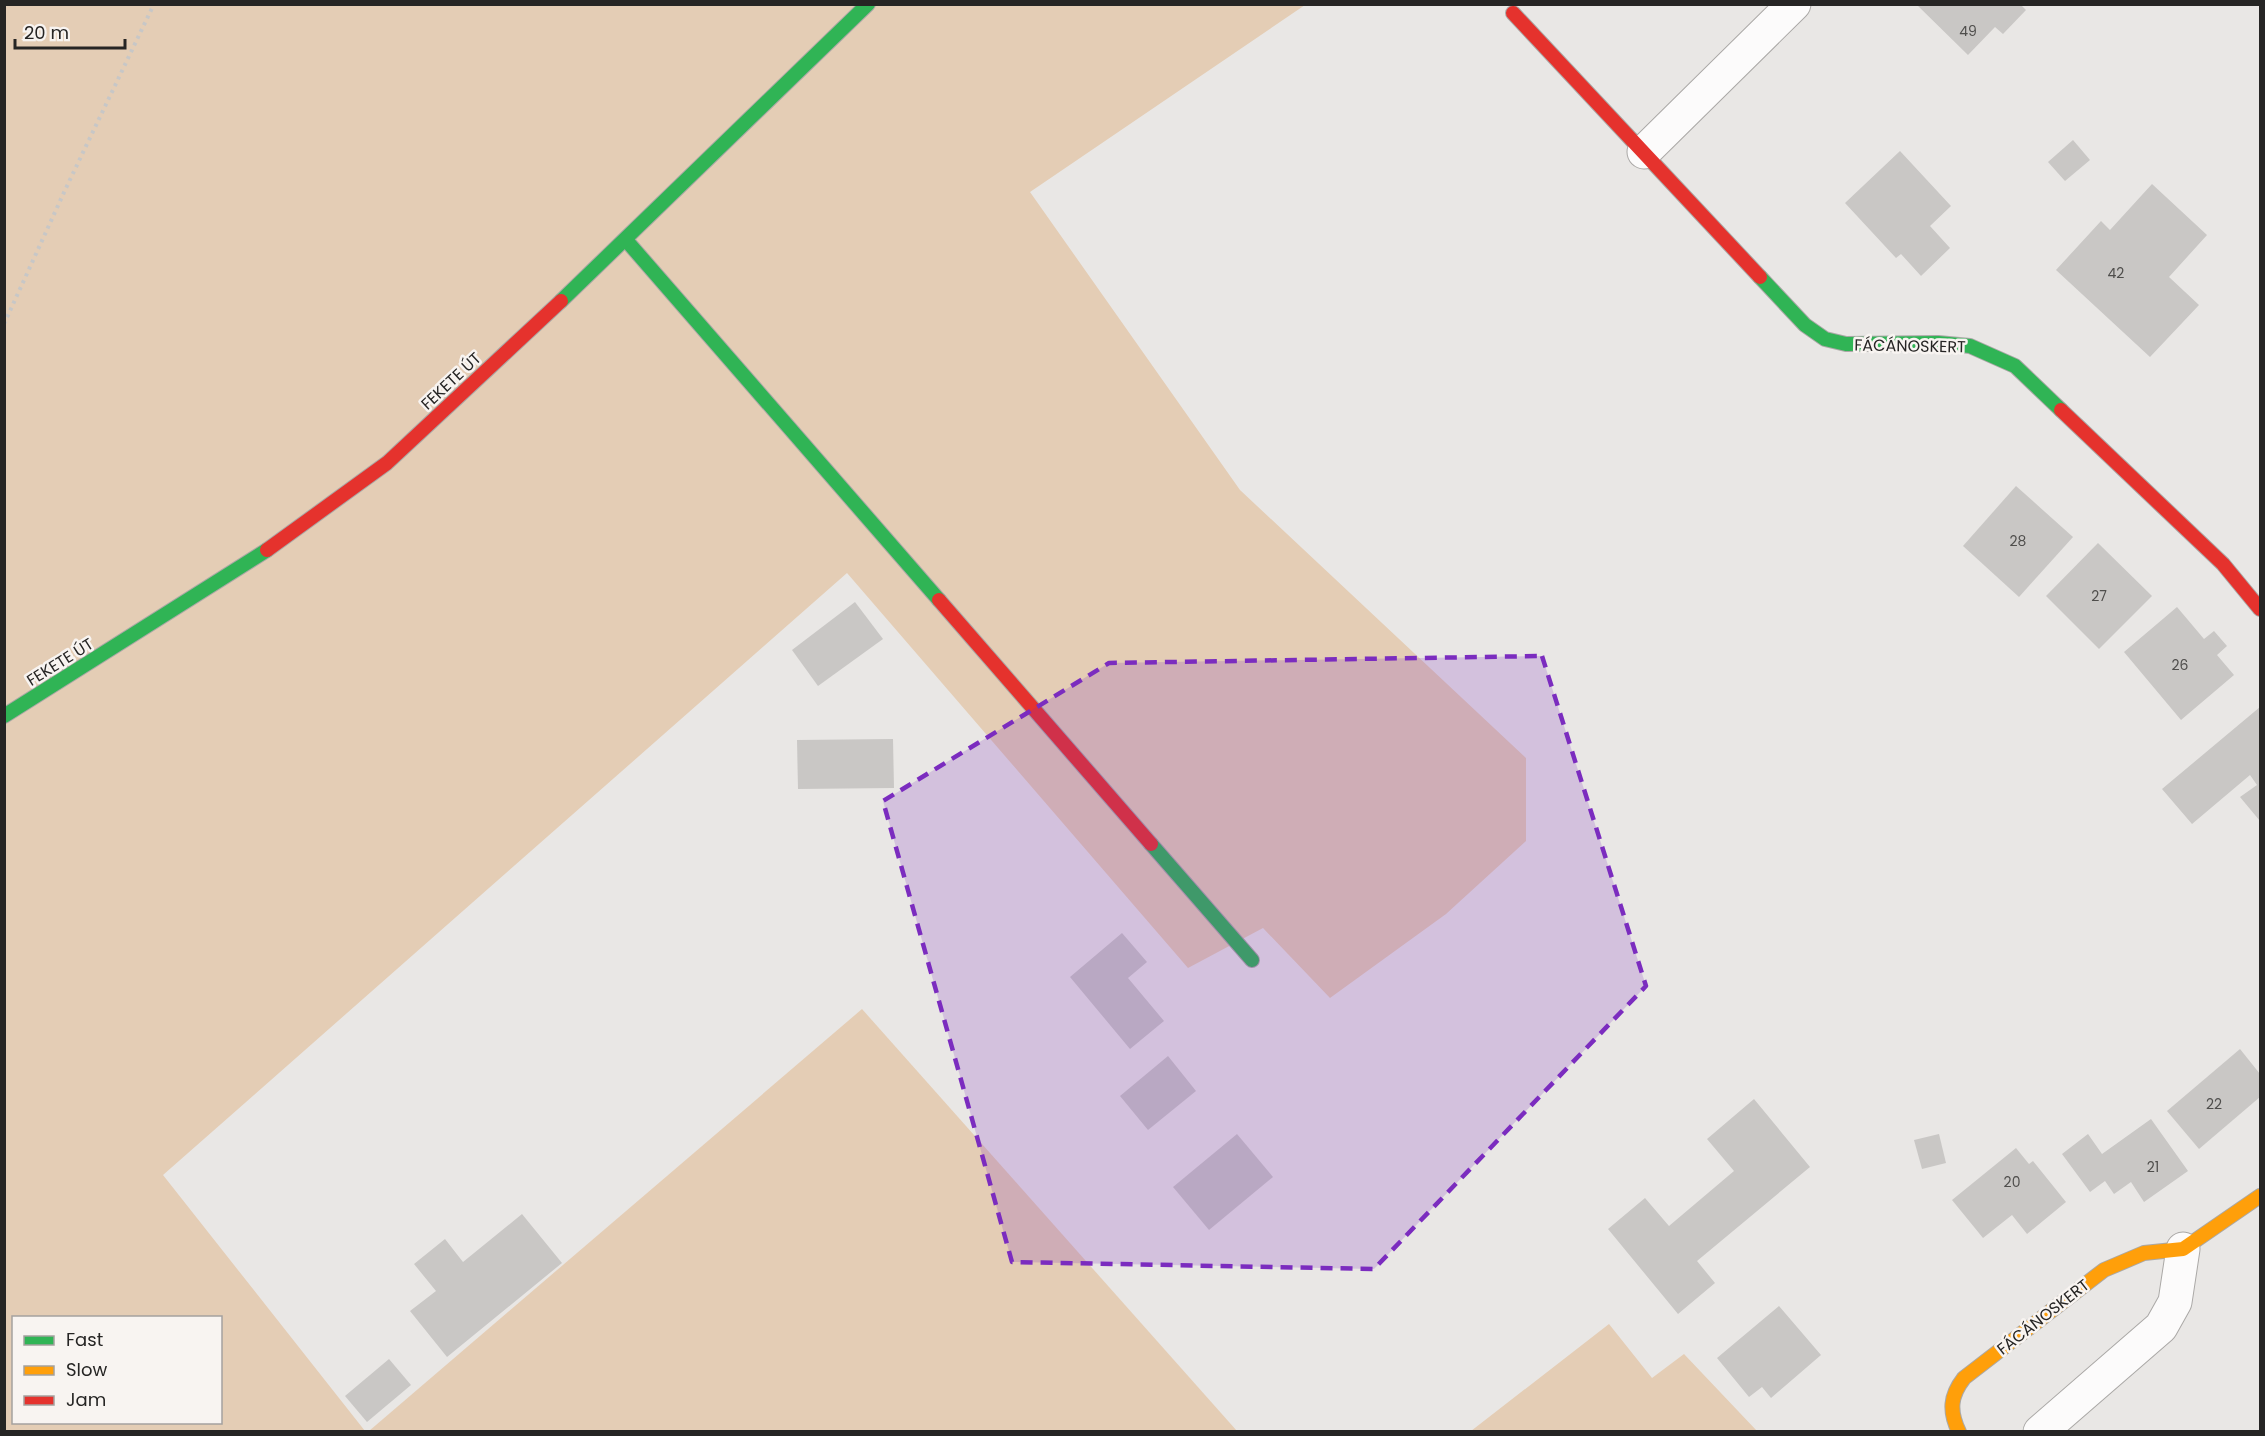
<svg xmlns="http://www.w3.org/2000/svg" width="2265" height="1436" font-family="Poppins,sans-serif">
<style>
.green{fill:#e4cdb5;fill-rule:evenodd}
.building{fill:#c9c7c5}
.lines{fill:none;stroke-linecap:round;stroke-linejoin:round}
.street-casing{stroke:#aaa8a6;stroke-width:35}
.fast-casing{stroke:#aaa8a6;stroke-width:16}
.slow-casing{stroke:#aaa8a6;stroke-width:16}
.jam-casing{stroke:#aaa8a6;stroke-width:16}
.path{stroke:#c7c7c7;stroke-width:4;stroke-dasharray:3 4.5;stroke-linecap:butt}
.street{stroke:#fcfbfb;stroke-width:33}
.fast{stroke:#30b455;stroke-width:14}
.slow{stroke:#ff9f0a;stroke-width:14}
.jam{stroke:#e5322d;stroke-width:14}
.marked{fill:#7b2cbf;fill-opacity:0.2;stroke:#7b2cbf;stroke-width:4.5;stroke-dasharray:12 8;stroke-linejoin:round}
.labels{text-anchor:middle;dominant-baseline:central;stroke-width:5;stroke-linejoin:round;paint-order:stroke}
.number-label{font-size:14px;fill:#4f4e4c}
.street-label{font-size:16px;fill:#262524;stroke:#f8f4f1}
</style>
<rect width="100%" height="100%" fill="#e9e7e5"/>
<!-- green -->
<g class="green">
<path d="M 5,5 L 1305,5 L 1030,192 L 1240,490 L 1526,758 L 1526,841 L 1446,914 L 1330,998 L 1263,928 L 1188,968 L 847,573 L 163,1175 L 365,1431 L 5,1432 ZM 14,1318 L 220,1318 L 220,1422 L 14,1422 Z"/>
<path d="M 862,1009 L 1237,1431 L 369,1431 Z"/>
<path d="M 1609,1324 L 1652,1378 L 1684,1354 L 1757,1431 L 1471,1431 Z"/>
</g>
<!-- building -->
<g class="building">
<path d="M 1916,4 L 2020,4 L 2026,10 L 2003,34 L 1995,27 L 1968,55 Z"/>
<path d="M 2073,140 L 2090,160 L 2065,181 L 2048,162 Z"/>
<path d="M 1900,151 L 1951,206 L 1930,226 L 1950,248 L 1921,276 L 1901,254 L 1896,258 L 1845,203 Z"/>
<path d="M 2152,184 L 2207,235 L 2169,277 L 2199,305 L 2150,357 L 2056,270 L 2101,221 L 2110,230 Z"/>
<path d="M 2016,486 L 2073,537 L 2019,597 L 1963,546 Z"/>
<path d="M 2098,543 L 2152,596 L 2099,649 L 2046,596 Z"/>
<path d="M 855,602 L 883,639 L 818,686 L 792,650 Z"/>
<path d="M 2177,607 L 2204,639 L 2214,631 L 2227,646 L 2217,655 L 2234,675 L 2181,720 L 2124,652 Z"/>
<path d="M 2260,707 L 2260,821 L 2240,797 L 2257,785 L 2250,775 L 2192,824 L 2162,789 Z"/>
<path d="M 893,739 L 894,788 L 798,789 L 797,740 Z"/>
<path d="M 1122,933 L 1147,962 L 1128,978 L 1164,1021 L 1130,1049 L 1070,977 Z"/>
<path d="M 2240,1049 L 2260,1074 L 2260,1097 L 2199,1149 L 2167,1111 Z"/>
<path d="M 1168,1056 L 1196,1091 L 1148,1130 L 1120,1096 Z"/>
<path d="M 1754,1099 L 1810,1167 L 1697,1261 L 1715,1283 L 1678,1314 L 1608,1229 L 1645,1198 L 1669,1226 L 1734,1171 L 1707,1139 Z"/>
<path d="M 2151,1119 L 2188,1171 L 2144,1202 L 2131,1182 L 2114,1194 L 2105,1181 L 2090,1192 L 2062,1154 L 2088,1134 L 2102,1154 Z"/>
<path d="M 1237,1134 L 1273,1177 L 1209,1230 L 1173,1187 Z"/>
<path d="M 1939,1134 L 1946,1163 L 1922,1169 L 1914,1140 Z"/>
<path d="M 2016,1148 L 2029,1164 L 2033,1161 L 2066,1202 L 2027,1234 L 2012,1215 L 1983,1238 L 1952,1200 Z"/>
<path d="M 522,1214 L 562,1263 L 447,1357 L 410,1311 L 436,1291 L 414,1264 L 445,1239 L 463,1262 Z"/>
<path d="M 1779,1306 L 1821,1355 L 1771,1398 L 1762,1387 L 1749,1397 L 1717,1358 Z"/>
<path d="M 389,1359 L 411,1385 L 367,1422 L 345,1396 Z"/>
</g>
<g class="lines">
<defs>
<g id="street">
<path d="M 1644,152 L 1794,4"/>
<path d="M 2040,1432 L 2161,1327 L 2175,1302 L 2183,1249"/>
</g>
<g id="fast">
<path d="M 626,240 L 939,600"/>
<path d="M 1760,277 L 1805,325 L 1825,339 L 1846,344 L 1938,343 L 1970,346 L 2015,366 L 2061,410"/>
<path d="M 561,301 L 868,4"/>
<path d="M 4,716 L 267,550"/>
<path d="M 1151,844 L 1252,960"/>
</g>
<path id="slow" d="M 1959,1432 C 1949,1411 1950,1396 1964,1378 L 2104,1270 L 2144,1253 L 2183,1249 L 2260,1196"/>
<g id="jam">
<path d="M 1513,13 L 1760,277"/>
<path d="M 2061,410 L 2223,564 L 2260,609"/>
<path d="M 267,550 L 387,463 L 561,301"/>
<path d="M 939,600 L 1151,844"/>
</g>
</defs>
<!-- street casing -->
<use href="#street" class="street-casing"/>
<!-- fast casing -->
<use href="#fast" class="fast-casing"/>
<!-- slow casing -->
<use href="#slow" class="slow-casing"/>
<!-- jam casing -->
<use href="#jam" class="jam-casing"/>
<!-- path -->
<path class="path" d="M 4,324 L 66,188 L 154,4"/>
<!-- street -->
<use href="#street" class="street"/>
<!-- fast -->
<use href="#fast" class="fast"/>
<!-- slow -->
<use href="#slow" class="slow"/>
<!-- jam -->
<use href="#jam" class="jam"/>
</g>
<!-- marked area -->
<path class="marked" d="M 1542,656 L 1646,986 L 1374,1269 L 1012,1262 L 883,801 L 1109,663 Z"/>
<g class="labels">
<!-- number labels -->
<g class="number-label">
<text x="1968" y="31">49</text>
<text x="2116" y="273">42</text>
<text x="2018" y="541">28</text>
<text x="2099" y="596">27</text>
<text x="2180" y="665">26</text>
<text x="2214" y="1104">22</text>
<text x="2153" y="1167">21</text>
<text x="2012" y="1182">20</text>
</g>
<!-- street labels -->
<g class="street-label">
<text transform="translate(1910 346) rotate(1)">FÁCÁNOSKERT</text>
<text transform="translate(451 381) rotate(-43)">FEKETE ÚT</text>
<text transform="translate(60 662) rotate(-32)">FEKETE ÚT</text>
<text transform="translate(2043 1317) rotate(-38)">FÁCÁNOSKERT</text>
</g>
</g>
<!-- border -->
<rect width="2265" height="1436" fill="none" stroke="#262524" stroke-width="12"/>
<!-- legend -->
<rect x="12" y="1316" width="210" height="108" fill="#f8f4f1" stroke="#a4a19f" stroke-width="1.5"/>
<rect x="24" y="1336" width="30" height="9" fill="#30b455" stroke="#a4a19f" stroke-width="1.5"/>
<text x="66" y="1346" font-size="18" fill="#262524">Fast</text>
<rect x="24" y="1366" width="30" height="9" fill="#ff9f0a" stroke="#a4a19f" stroke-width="1.5"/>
<text x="66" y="1376" font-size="18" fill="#262524">Slow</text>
<rect x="24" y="1396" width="30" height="9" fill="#e5322d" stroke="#a4a19f" stroke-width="1.5"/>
<text x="66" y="1406" font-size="18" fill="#262524">Jam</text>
<!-- scale -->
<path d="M15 39v9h110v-9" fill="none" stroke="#262524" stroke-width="3"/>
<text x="24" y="39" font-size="18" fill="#262524" stroke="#f8f4f1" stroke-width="4.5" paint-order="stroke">20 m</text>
</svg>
